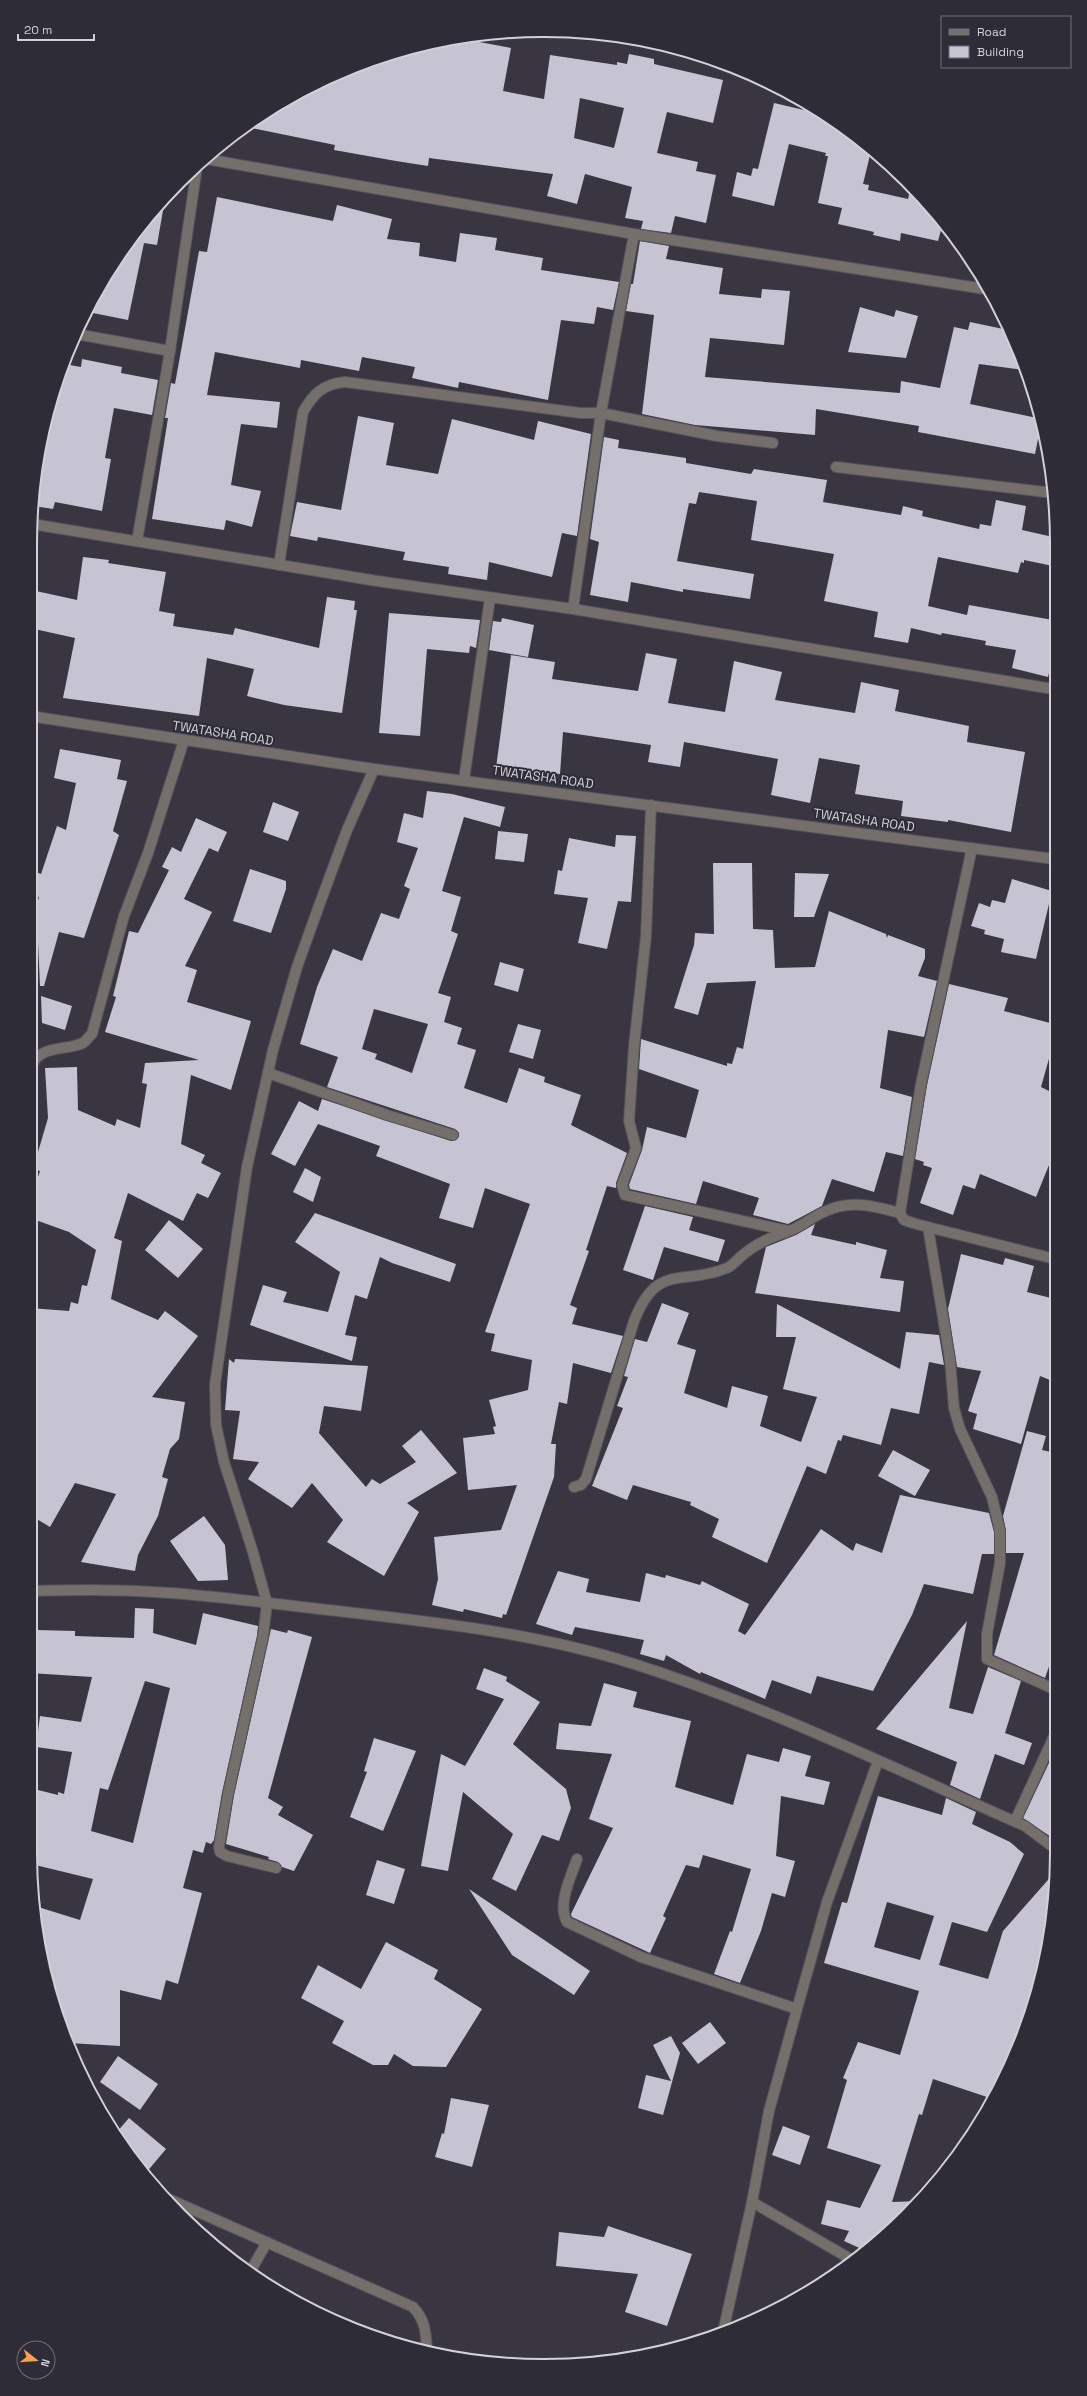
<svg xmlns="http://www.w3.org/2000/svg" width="1087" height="2396" font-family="'Space Grotesk',sans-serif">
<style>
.building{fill:#c6c3d2;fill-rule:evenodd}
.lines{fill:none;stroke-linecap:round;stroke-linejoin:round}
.minor-casing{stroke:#55525d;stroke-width:12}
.minor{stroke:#756f6b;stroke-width:10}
.labels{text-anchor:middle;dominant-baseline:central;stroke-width:4;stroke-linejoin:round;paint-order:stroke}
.street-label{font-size:13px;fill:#d2d1d8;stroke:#2e2c37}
.rim{fill:none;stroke:#d2d1d8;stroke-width:2}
</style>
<rect width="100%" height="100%" fill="#393642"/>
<!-- building -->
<g class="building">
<path d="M 458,38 L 511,48 L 503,91 L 544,99 L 550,55 L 617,65 L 617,62 L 627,64 L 629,54 L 654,59 L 654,64 L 723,80 L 713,123 L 667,112 L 657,153 L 698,162 L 696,171 L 716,175 L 706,223 L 675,216 L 671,233 L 641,229 L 643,221 L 625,218 L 632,187 L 585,174 L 577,204 L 547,196 L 553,174 L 429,158 L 428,166 L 396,161 L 334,150 L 335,145 L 246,127 L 258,117 L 347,69 L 443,40 ZM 580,98 L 624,108 L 614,148 L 574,138 Z"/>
<path d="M 774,103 L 817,113 L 856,136 L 871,151 L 863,184 L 869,185 L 868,190 L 908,199 L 910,190 L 943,223 L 938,241 L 901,233 L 900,241 L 873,235 L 874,232 L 838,224 L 842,208 L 818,203 L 828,156 L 825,156 L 826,153 L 789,144 L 774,206 L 732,196 L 737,172 L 751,176 L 753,168 L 758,169 Z"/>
<path d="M 217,197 L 333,221 L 337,205 L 392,219 L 387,239 L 420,243 L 419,256 L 456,262 L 460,233 L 497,238 L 495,250 L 543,258 L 541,270 L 619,282 L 613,310 L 597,307 L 594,324 L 561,320 L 548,400 L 459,382 L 458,388 L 412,378 L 415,367 L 362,357 L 359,371 L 301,360 L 300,368 L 215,352 L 207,395 L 280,402 L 277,428 L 241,424 L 231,485 L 261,491 L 252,527 L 226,520 L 224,530 L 152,519 L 168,418 L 165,418 L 171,383 L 175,384 L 199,251 L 207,252 Z"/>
<path d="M 165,199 L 157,245 L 144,243 L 128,320 L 88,312 L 116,258 Z"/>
<path d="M 640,241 L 669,246 L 666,259 L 723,268 L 719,294 L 761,298 L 762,289 L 790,291 L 784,345 L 710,338 L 705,377 L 900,393 L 901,381 L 940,388 L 954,327 L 968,330 L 970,322 L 1008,330 L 1018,347 L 1024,370 L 979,364 L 970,404 L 1037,418 L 1040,429 L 1035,454 L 918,432 L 919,426 L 816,409 L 815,435 L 695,425 L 642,414 L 654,315 L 626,311 L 631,284 L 633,284 Z"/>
<path d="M 860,307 L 894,317 L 896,310 L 918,316 L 906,358 L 848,352 Z"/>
<path d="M 82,359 L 122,367 L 121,373 L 158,380 L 152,415 L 114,408 L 105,458 L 111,459 L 102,511 L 55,502 L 53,509 L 34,506 L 40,444 L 64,364 L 81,367 Z"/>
<path d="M 358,416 L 394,423 L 386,465 L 438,474 L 452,419 L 534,440 L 538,421 L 591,434 L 577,536 L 562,533 L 552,577 L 489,562 L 487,580 L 448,574 L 449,567 L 403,560 L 405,552 L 318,537 L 317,541 L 290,536 L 297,502 L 341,510 Z"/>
<path d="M 604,437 L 619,440 L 618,448 L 686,458 L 686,463 L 751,474 L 754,469 L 827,480 L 823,502 L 901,515 L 903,506 L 923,511 L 922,516 L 979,529 L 980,524 L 991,526 L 996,500 L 1026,506 L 1022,530 L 1053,537 L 1053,566 L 1024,560 L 1024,563 L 1021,562 L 1018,573 L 938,557 L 928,606 L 967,615 L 969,605 L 1053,620 L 1053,656 L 1048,677 L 1012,668 L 1016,650 L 985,645 L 986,641 L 942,633 L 941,635 L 911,628 L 908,643 L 874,637 L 878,612 L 824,601 L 834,554 L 751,540 L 757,501 L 699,492 L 696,504 L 689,503 L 677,561 L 754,574 L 750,599 L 683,589 L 683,592 L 631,582 L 628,602 L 590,595 L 599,542 L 590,539 Z"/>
<path d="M 83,557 L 109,560 L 108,563 L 166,572 L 159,611 L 175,614 L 173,626 L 233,635 L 235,628 L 319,648 L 327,597 L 355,601 L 354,610 L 357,610 L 342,713 L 284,705 L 247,696 L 254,669 L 207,658 L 199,716 L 63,698 L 75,638 L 30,628 L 30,619 L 36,591 L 77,600 Z"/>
<path d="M 389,613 L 480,620 L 476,648 L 470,646 L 469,653 L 427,649 L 420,736 L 379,733 Z"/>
<path d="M 502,618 L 534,625 L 528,657 L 489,650 L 493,621 L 501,622 Z"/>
<path d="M 646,653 L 677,659 L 668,703 L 725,712 L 734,661 L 782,672 L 775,700 L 855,713 L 861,682 L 899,690 L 895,711 L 969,726 L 967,742 L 1025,752 L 1011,832 L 948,820 L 948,822 L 901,816 L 903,801 L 855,794 L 860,765 L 819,758 L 810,803 L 771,795 L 778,759 L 684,742 L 680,767 L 648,762 L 651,745 L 563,732 L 560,774 L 496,768 L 511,655 L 555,662 L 552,679 L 638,691 Z"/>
<path d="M 60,749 L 121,760 L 117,779 L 127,781 L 113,831 L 119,835 L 84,938 L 59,932 L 44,986 L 40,986 L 37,920 L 32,919 L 39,897 L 30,893 L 30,870 L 41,874 L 57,826 L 66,830 L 76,783 L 54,778 Z"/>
<path d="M 427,791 L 452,794 L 505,807 L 500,827 L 464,817 L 442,891 L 461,897 L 451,931 L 458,934 L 438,993 L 451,997 L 444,1022 L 462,1028 L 457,1044 L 476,1050 L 464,1088 L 507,1103 L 519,1068 L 545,1077 L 544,1082 L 581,1095 L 571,1125 L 627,1153 L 616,1183 L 616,1188 L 607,1186 L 586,1250 L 589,1251 L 570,1305 L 577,1308 L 572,1324 L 623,1336 L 611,1373 L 573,1363 L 567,1404 L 559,1402 L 551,1444 L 556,1444 L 554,1477 L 506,1615 L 503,1614 L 502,1618 L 464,1609 L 463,1612 L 432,1605 L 438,1579 L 434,1537 L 501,1530 L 517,1485 L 468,1490 L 463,1438 L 495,1434 L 493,1427 L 496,1426 L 489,1400 L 528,1390 L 532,1360 L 491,1351 L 495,1334 L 485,1332 L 530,1204 L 485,1188 L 473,1228 L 439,1218 L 450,1184 L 376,1156 L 380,1146 L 318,1124 L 295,1166 L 271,1154 L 299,1101 L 318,1111 L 322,1099 L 451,1141 L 459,1137 L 459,1133 L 455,1129 L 327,1087 L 338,1057 L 300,1044 L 317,987 L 333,949 L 362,961 L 381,913 L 399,919 L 410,889 L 404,886 L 418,848 L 397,842 L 404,813 L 423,818 ZM 374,1009 L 428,1024 L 412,1073 L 375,1059 L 377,1054 L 362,1049 Z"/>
<path d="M 273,802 L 299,812 L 288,841 L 263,832 Z"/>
<path d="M 196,818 L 227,832 L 218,852 L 209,848 L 184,899 L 212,912 L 185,966 L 197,970 L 187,1002 L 251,1021 L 231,1090 L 191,1075 L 181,1144 L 205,1155 L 201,1163 L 221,1173 L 208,1198 L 197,1193 L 183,1221 L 128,1193 L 114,1238 L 122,1241 L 111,1299 L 158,1320 L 165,1311 L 198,1336 L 152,1397 L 185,1402 L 179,1439 L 170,1449 L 162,1477 L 168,1479 L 158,1516 L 138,1555 L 135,1571 L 81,1562 L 116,1494 L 75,1483 L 50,1527 L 30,1515 L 30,1308 L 69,1311 L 71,1302 L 78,1304 L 82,1285 L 87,1286 L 96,1250 L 69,1232 L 30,1218 L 30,1201 L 40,1171 L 33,1169 L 48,1118 L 45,1068 L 77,1067 L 78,1110 L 115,1126 L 117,1119 L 140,1128 L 147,1084 L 142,1083 L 145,1063 L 199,1060 L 105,1032 L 116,997 L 113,996 L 129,931 L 138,933 L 169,870 L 162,867 L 172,847 L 181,852 Z"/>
<path d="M 498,831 L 528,834 L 524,862 L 495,859 Z"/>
<path d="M 616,835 L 636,836 L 631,902 L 618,901 L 607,949 L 578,943 L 588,898 L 554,894 L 558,870 L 562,871 L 569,838 L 615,847 Z"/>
<path d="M 713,863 L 752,863 L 753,929 L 773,930 L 775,968 L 815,967 L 829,911 L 886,934 L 887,938 L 888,935 L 925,949 L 925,958 L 918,976 L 937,981 L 924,1037 L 888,1030 L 880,1088 L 912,1097 L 903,1156 L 886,1152 L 874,1192 L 832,1179 L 822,1206 L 788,1224 L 753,1215 L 759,1198 L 703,1181 L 696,1204 L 630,1189 L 629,1185 L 642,1150 L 647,1127 L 686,1138 L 699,1090 L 639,1069 L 641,1039 L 727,1066 L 727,1063 L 732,1064 L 737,1047 L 743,1049 L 756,981 L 707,983 L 698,1015 L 674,1008 L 694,945 L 695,933 L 714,934 Z"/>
<path d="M 250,869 L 286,881 L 286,889 L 271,933 L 233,921 Z"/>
<path d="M 795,873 L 829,874 L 814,917 L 794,917 Z"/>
<path d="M 1012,879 L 1052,891 L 1036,959 L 1001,952 L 1004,939 L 984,934 L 985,930 L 971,926 L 979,903 L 990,907 L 992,900 L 1005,903 Z"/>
<path d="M 500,962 L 524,969 L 518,992 L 494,985 Z"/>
<path d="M 949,984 L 1008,998 L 1004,1011 L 1054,1024 L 1054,1041 L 1041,1087 L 1055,1094 L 1055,1168 L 1049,1165 L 1036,1197 L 980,1174 L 975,1189 L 963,1185 L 953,1215 L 920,1203 L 932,1168 L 923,1165 L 924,1162 L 915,1159 L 927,1085 Z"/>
<path d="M 41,996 L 72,1006 L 65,1030 L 42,1023 Z"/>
<path d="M 518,1024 L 541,1030 L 533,1059 L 509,1052 Z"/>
<path d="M 305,1168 L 321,1177 L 313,1202 L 293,1192 Z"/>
<path d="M 645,1206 L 693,1217 L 689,1230 L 725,1240 L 718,1262 L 664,1247 L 653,1280 L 623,1270 Z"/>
<path d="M 315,1213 L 456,1264 L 450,1282 L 392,1263 L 380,1257 L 367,1299 L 355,1295 L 345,1335 L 357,1337 L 352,1361 L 250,1325 L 263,1285 L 287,1292 L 283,1302 L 328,1312 L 340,1272 L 295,1242 Z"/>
<path d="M 169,1220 L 203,1249 L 178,1278 L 145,1250 Z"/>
<path d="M 815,1224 L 811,1235 L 856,1245 L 856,1242 L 887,1250 L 880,1278 L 904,1281 L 900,1312 L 755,1293 L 766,1247 L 796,1235 Z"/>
<path d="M 961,1254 L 1003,1265 L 1005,1258 L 1034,1266 L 1027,1292 L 1055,1299 L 1055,1382 L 1040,1376 L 1021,1444 L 973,1429 L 977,1414 L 968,1411 L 981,1371 L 957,1367 L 948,1309 Z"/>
<path d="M 662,1303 L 689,1313 L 677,1344 L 696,1350 L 684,1393 L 727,1408 L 732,1386 L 768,1396 L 760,1426 L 801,1442 L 817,1397 L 783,1389 L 796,1337 L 776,1337 L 777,1304 L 900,1369 L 906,1332 L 939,1335 L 944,1365 L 929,1362 L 919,1414 L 891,1408 L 881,1445 L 843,1435 L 841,1441 L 838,1440 L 826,1474 L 807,1466 L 767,1563 L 712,1537 L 719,1519 L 690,1505 L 691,1502 L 633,1485 L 627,1500 L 592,1486 L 623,1408 L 617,1406 L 628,1377 L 624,1376 L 635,1339 L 647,1342 Z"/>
<path d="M 229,1359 L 234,1363 L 235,1359 L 368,1366 L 361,1411 L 324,1406 L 319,1433 L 366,1487 L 372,1479 L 380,1484 L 416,1462 L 402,1446 L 421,1430 L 457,1473 L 407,1503 L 419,1512 L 384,1576 L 327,1542 L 343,1520 L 312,1483 L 292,1508 L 248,1479 L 259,1462 L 233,1459 L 240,1411 L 225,1410 Z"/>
<path d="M 1027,1431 L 1046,1436 L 1042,1450 L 1056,1453 L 1056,1646 L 1045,1678 L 994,1655 L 1024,1553 L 1006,1553 L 1006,1531 L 1003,1516 Z"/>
<path d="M 893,1450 L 930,1470 L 915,1496 L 878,1476 Z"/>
<path d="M 900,1495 L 989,1513 L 994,1532 L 994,1554 L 982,1554 L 973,1594 L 924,1584 L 912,1615 L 873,1691 L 817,1676 L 811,1694 L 772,1680 L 765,1699 L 701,1672 L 700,1674 L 666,1655 L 664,1661 L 640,1654 L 644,1640 L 575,1627 L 572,1635 L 536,1624 L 558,1571 L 589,1579 L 586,1592 L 640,1602 L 646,1573 L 665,1578 L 666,1575 L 700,1585 L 702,1581 L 749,1604 L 738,1631 L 745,1635 L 821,1529 L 853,1551 L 856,1543 L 882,1553 Z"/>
<path d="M 204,1516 L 225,1545 L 228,1580 L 198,1581 L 170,1541 Z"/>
<path d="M 135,1608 L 154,1609 L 153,1633 L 196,1645 L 203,1613 L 258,1626 L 257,1636 L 222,1793 L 214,1840 L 211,1844 L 206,1842 L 203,1853 L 193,1850 L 183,1888 L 202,1893 L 178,1984 L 166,1980 L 161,2000 L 120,1990 L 120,2046 L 69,2043 L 57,2018 L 40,1952 L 35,1906 L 80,1920 L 93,1879 L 31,1864 L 30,1788 L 58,1795 L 58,1792 L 64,1794 L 72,1752 L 36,1747 L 40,1716 L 81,1722 L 92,1677 L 30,1673 L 30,1638 L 36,1638 L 36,1630 L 75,1631 L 75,1636 L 134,1638 ZM 145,1681 L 170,1688 L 133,1843 L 91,1831 L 100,1788 L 108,1790 Z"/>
<path d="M 967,1621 L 949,1708 L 973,1714 L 988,1667 L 1021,1681 L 1005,1733 L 1032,1743 L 1024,1765 L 995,1754 L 980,1799 L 950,1785 L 957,1762 L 876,1729 Z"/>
<path d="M 271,1629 L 287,1633 L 288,1630 L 312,1637 L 268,1798 L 283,1807 L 278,1815 L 313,1835 L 294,1871 L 282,1867 L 278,1862 L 268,1859 L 269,1857 L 226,1844 L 234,1795 Z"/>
<path d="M 484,1668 L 507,1677 L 506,1681 L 540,1702 L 513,1744 L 566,1789 L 571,1808 L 559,1841 L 542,1835 L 516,1891 L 492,1879 L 513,1834 L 463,1792 L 448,1871 L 421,1866 L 441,1754 L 465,1766 L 504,1699 L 476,1689 Z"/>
<path d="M 604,1683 L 637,1692 L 633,1707 L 691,1721 L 675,1787 L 733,1805 L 747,1754 L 779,1762 L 783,1748 L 811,1756 L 805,1776 L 830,1782 L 824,1805 L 781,1796 L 776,1856 L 795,1861 L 785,1897 L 772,1893 L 761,1931 L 740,1983 L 714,1974 L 730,1931 L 732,1932 L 751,1869 L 703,1855 L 699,1868 L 686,1865 L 663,1916 L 666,1918 L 650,1953 L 572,1917 L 571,1914 L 613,1828 L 589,1819 L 612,1754 L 556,1749 L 559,1723 L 591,1726 Z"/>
<path d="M 374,1738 L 416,1751 L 383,1831 L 350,1817 L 367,1772 L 364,1771 Z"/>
<path d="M 1057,1746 L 1057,1841 L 1023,1818 Z"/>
<path d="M 878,1796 L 942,1815 L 946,1798 L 976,1812 L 972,1824 L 1010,1842 L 1024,1854 L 987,1932 L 952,1922 L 939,1965 L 988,1979 L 1003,1931 L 1055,1872 L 1047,1953 L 1018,2049 L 993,2099 L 933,2079 L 922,2115 L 919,2114 L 892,2202 L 919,2201 L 866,2251 L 844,2241 L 849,2231 L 821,2224 L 827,2200 L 860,2208 L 881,2165 L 827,2148 L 847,2080 L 843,2078 L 858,2042 L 900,2055 L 919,1991 L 824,1963 L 842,1902 L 847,1903 ZM 887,1902 L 934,1916 L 920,1960 L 874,1947 Z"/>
<path d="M 377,1860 L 405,1869 L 394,1904 L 366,1895 Z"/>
<path d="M 469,1889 L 590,1971 L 574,1995 L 512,1955 Z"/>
<path d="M 386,1942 L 438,1970 L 434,1979 L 482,2009 L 446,2067 L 413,2066 L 394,2054 L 388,2065 L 373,2065 L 332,2043 L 344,2021 L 301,1998 L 318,1965 L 361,1989 Z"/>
<path d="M 710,2022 L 726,2043 L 698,2064 L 682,2043 Z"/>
<path d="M 671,2036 L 680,2053 L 663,2115 L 638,2108 L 646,2075 L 671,2081 L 653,2045 Z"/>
<path d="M 118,2056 L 158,2084 L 140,2110 L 100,2082 Z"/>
<path d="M 451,2098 L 489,2105 L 472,2167 L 435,2157 L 442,2133 L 444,2134 Z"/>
<path d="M 129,2118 L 166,2149 L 145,2174 L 116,2133 Z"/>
<path d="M 783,2126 L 810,2136 L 800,2165 L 772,2155 Z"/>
<path d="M 608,2226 L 692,2254 L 667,2326 L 625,2312 L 638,2274 L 556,2266 L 559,2232 L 604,2237 Z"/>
</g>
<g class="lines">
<defs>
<g id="minor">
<path d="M 206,159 L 634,234 L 985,289"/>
<path d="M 76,334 L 170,351"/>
<path d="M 836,467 L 1053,493"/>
<path d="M 32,524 L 377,581 L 573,609 L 1053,689"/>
<path d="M 137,541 L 170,351 L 197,167"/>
<path d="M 279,565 L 303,412 C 313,394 323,384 345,382 L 580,413 L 601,413 L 717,436 L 773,443"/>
<path d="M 573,609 L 601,413 L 634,234"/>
<path d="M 30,716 L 374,769 L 1054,859"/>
<path d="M 464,780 L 490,598"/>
<path d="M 651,805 L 646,936 L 634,1046 L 629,1121 L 636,1148 L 622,1185 L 625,1195 L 789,1231 C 801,1227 812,1217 824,1212 C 849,1199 874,1206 900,1213"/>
<path d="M 972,848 L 921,1084 L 900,1213 L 904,1220 L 916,1224 L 1055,1259"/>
<path d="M 30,1069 C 38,1044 66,1051 83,1043 C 86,1041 89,1036 92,1034 L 124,916 L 148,853 L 184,740"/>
<path d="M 268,1073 L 387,1115 L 453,1135"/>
<path d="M 928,1227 L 950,1360 L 954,1408 L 960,1429 L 992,1497 L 1000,1531 L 1000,1563 L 987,1634 L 987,1659 L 1056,1690"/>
<path d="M 574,1487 L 581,1485 L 586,1479 L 634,1321 C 658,1261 681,1287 727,1268 C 734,1265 738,1258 744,1254 C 757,1243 771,1237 787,1232"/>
<path d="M 30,1591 C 77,1590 123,1589 170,1593 C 229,1597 287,1606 346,1612 C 442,1623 538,1634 631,1663 C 767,1706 895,1769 1025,1826 L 1057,1850"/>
<path d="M 1015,1821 L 1057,1730"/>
<path d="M 577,1859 C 571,1877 557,1904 567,1922 L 641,1957 L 797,2009"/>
<path d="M 276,1868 L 227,1856 L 220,1852 L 219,1847 L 228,1794 L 263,1637 L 267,1603 L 252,1549 L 224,1462 L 216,1425 L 215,1384 L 247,1167 L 273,1050 L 297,967 L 320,903 L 347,830 L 374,769"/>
<path d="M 162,2196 L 413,2307 C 426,2321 426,2334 427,2352"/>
<path d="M 752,2202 L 854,2261"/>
<path d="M 250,2272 L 267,2242"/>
<path d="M 723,2332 L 752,2202 L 769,2111 L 797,2009 L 827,1902 L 878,1761"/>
</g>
</defs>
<!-- minor casing -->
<use href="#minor" class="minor-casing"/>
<!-- minor -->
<use href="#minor" class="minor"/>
</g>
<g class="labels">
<!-- street labels -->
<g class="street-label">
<text transform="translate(223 733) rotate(9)">TWATASHA ROAD</text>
<text transform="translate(543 777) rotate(8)">TWATASHA ROAD</text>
<text transform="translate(864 820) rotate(8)">TWATASHA ROAD</text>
</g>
</g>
<!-- crop -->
<path d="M0 0H1087V2396H0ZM543 37H544A506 506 0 0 1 1050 543V1853A506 506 0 0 1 544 2359H543A506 506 0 0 1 37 1853V543A506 506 0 0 1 543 37Z" fill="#2e2c37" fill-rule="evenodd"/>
<path class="rim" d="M543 37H544A506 506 0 0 1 1050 543V1853A506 506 0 0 1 544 2359H543A506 506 0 0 1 37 1853V543A506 506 0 0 1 543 37Z"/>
<!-- legend -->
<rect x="941" y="16" width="130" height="52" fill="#2e2c37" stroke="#706e77"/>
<rect x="949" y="29" width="20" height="6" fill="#756f6b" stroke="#706e77"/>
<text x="977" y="36" font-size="12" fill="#d2d1d8">Road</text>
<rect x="949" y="46" width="20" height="12" fill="#c6c3d2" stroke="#706e77"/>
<text x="977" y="56" font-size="12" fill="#d2d1d8">Building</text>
<!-- north arrow -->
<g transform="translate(36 2360) rotate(107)"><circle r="19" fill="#2e2c37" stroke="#706e77"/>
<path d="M0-3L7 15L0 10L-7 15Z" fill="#fa9f4e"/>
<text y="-6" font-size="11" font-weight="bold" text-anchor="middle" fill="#d2d1d8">N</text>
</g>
<!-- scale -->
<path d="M18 34v6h76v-6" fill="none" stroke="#d2d1d8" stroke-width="2"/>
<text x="24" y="34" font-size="12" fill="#d2d1d8" stroke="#2e2c37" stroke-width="3" paint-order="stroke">20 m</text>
</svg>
